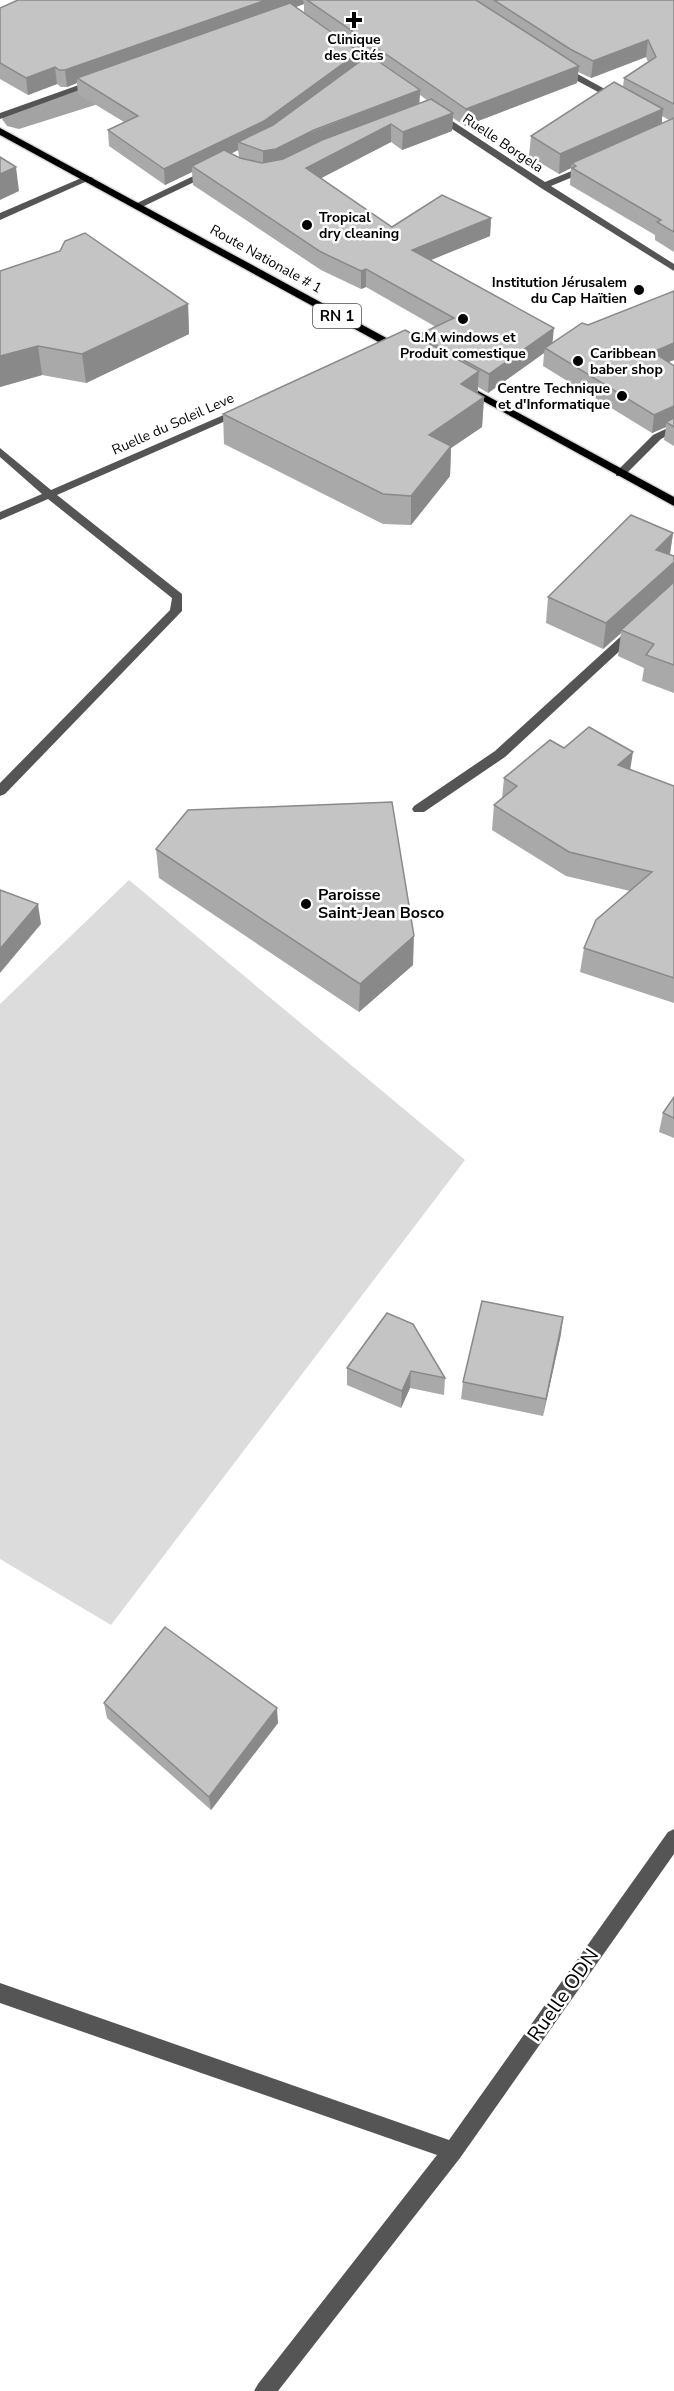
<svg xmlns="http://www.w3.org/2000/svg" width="674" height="2391" font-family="'Nunito Sans',sans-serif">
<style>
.green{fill:#dcdcdc}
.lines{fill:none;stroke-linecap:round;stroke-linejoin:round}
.canal{fill:#a3a3a3;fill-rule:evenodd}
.major-casing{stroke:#dbdbdb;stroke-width:3}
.minor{fill:#555;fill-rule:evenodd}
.major{fill:#000;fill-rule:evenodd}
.wall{fill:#a9a9a9;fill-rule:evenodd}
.shaded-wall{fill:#898989}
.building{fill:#c4c4c4;stroke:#898989;stroke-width:1.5}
.poi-dot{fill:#000;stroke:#fff;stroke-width:2}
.labels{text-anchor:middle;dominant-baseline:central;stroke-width:5;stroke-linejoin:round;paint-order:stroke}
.far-poi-label{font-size:14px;font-weight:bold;fill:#000;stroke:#fff}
.far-street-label{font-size:14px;fill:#000;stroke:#fff}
.shield{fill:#fff;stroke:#4c4c4c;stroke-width:1.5}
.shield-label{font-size:15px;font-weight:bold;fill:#000}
.poi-label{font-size:16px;font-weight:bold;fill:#000;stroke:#fff;text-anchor:start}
.near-street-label{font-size:20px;fill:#000;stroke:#fff}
</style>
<rect width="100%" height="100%" fill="#fff"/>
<!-- green -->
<path class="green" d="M 129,880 L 465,1160 L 111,1625 L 0,1559 L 0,1004 Z"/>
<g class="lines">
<!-- canal -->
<path class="canal" d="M 154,66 L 165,69 L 170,76 L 165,83 L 19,129 L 7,126 L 2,119 L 7,112 Z"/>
<defs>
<g id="major">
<path d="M 0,128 L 403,347 L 404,349 L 399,352 L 395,351 L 0,135 Z"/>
<path d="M 467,385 L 674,497 L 674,506 L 463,390 L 463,386 Z"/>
</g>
</defs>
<!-- major casing -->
<use href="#major" class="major-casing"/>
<!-- minor -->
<g class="minor">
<path d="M 557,66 L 563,66 L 623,99 L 615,101 L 557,70 Z"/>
<path d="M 93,80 L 101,82 L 0,119 L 0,113 Z"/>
<path d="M 434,113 L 440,113 L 545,182 L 586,165 L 592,165 L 592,169 L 551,186 L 674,264 L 674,271 L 541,188 L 434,117 Z"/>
<path d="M 210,168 L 215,171 L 213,173 L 140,208 L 131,206 Z"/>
<path d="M 86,176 L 94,178 L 0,220 L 0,213 Z"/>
<path d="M 242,407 L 247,410 L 246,412 L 57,495 L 182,594 L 182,611 L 5,794 L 0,796 L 0,783 L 170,610 L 172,598 L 48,499 L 0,520 L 0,512 L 42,494 L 0,457 L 0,448 L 51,490 Z"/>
<path d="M 674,425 L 674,432 L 661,439 L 624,476 L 616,476 L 616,472 L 653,435 Z"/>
<path d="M 634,627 L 638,628 L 638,634 L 505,757 L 424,812 L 414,812 L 412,809 L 414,806 L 495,751 L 630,628 Z"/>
<path d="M 674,1829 L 674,1854 L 460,2158 L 278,2391 L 254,2391 L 258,2384 L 437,2155 L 0,2003 L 0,1983 L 449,2140 L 668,1832 Z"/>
</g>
<!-- major -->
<use href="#major" class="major"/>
</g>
<!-- wall -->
<g class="wall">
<path d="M 18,0 L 674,0 L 674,252 L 655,240 L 655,235 L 570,185 L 571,168 L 559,174 L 529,156 L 531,136 L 623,87 L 624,78 L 648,62 L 646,57 L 591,78 L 578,72 L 577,83 L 465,126 L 453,118 L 452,131 L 402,150 L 391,142 L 321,178 L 392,227 L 491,218 L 490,236 L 431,260 L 553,343 L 674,360 L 668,362 L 674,366 L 674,446 L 664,440 L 666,427 L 652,433 L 543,366 L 544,353 L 488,393 L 478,387 L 478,393 L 484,397 L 482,427 L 451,448 L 450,476 L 411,525 L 383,524 L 224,444 L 223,414 L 417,337 L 418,335 L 436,327 L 366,287 L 361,289 L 321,270 L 193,185 L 192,172 L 165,185 L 109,146 L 108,130 L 124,122 L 78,94 L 77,83 L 67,87 L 61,87 L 57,84 L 28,95 L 0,79 L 0,8 ZM 304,4 L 304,12 L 296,7 ZM 359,53 L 366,58 L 359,62 ZM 420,95 L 427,100 L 419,103 ZM 662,116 L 669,120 L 662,123 ZM 238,150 L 239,157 L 231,154 Z"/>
<path d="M 0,271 L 188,304 L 189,334 L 86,383 L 42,375 L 0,387 Z"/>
<path d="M 673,533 L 670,555 L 674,556 L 674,693 L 642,681 L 644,668 L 618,656 L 621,633 L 603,649 L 546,623 L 548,597 Z"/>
<path d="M 564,748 L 630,770 L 674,786 L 674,1003 L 580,972 L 584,948 L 630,891 L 566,876 L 492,830 L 494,805 L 502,799 L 504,778 Z"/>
<path d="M 156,849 L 413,965 L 359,1012 L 159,878 Z"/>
<path d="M 674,1097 L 674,1138 L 659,1132 L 663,1113 Z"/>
<path d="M 387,1313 L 445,1378 L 444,1395 L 410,1388 L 401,1408 L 347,1385 L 347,1368 Z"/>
<path d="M 561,1334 L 543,1416 L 461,1399 L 463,1382 Z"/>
<path d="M 104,1703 L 278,1723 L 211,1810 L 107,1718 Z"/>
</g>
<!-- shaded-wall -->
<g class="shaded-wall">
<path d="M 266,0 L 303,0 L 304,4 L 83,82 L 77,78 L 77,83 L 67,87 L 65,70 Z"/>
<path d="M 648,40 L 646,57 L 591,78 L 593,61 Z"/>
<path d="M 359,52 L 359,68 L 265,137 L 238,142 L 238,150 L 197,170 L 192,166 L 192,172 L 165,185 L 164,169 Z"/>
<path d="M 579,66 L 577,83 L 465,126 L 466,109 Z"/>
<path d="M 55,67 L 57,84 L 28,95 L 26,78 Z"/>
<path d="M 420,90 L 419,109 L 263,171 L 263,151 Z"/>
<path d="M 663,109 L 661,129 L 572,163 L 571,168 L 559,174 L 560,154 Z"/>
<path d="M 453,113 L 452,131 L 402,150 L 403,132 Z"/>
<path d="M 391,124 L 391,142 L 306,186 L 306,168 Z"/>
<path d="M 16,167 L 19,191 L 0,200 L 0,174 Z"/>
<path d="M 491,218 L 490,236 L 411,268 L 412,250 Z"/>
<path d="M 366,269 L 366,287 L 361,289 L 361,271 Z"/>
<path d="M 188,304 L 189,334 L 86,383 L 82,354 Z"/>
<path d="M 554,328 L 552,347 L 545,348 L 544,353 L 488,393 L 489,374 Z"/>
<path d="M 674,343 L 674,360 L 650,369 L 653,352 Z"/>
<path d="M 38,346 L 42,375 L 0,387 L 0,356 Z"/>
<path d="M 479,371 L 477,400 L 461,384 Z"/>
<path d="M 484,397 L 482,427 L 451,448 L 450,476 L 411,525 L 411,496 L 429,435 Z"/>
<path d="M 674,406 L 674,423 L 666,422 L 666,427 L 652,433 L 654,415 Z"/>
<path d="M 673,533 L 669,559 L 656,550 Z"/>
<path d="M 673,563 L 674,563 L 674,588 L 621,630 L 621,633 L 603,649 L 606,623 Z"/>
<path d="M 633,752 L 629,777 L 618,765 Z"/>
<path d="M 38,904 L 41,924 L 0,973 L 0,949 Z"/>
<path d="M 414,936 L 413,965 L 359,1012 L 360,984 Z"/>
<path d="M 563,1317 L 561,1334 L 543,1416 L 546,1399 Z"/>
<path d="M 411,1371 L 410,1388 L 401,1408 L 402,1391 Z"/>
<path d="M 277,1708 L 278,1723 L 211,1810 L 209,1797 Z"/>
</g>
<!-- building -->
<g class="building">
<path d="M 18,0 L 266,0 L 65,70 L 59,70 L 55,67 L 26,78 L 0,63 L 0,8 Z"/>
<path d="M 307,0 L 476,0 L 579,66 L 466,109 Z"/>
<path d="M 494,0 L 674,0 L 674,104 L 624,78 L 656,57 L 648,40 L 593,61 L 570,49 Z"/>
<path d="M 290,3 L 359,52 L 264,121 L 164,169 L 108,130 L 138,116 L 77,78 Z"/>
<path d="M 369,55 L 420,90 L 314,130 L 276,149 L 263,151 L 238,142 L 273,125 Z"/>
<path d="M 614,82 L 663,109 L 560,154 L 531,136 Z"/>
<path d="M 431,99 L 453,113 L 403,132 L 391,124 L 306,168 L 392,227 L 442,195 L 491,218 L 412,250 L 554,328 L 489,374 L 418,335 L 454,318 L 366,269 L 361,271 L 321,252 L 192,166 L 224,150 L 240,158 L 262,163 L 283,159 L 322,140 Z"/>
<path d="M 674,118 L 674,232 L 657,222 L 661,220 L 572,168 L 576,166 L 572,163 Z"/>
<path d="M 0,157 L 16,167 L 0,174 Z"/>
<path d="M 85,233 L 188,304 L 82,354 L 38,346 L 0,356 L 0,271 L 60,251 L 65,241 Z"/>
<path d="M 674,291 L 674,343 L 653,352 L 674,366 L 674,406 L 654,415 L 545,348 L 582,323 L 588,325 Z"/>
<path d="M 405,330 L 479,371 L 461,384 L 484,397 L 429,435 L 451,446 L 411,496 L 383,494 L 223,414 Z"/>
<path d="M 674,418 L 674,427 L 666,422 Z"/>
<path d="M 631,515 L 673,533 L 656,550 L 674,556 L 674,563 L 673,563 L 606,623 L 548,597 Z"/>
<path d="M 674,582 L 674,665 L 646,655 L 654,644 L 621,630 Z"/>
<path d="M 589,727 L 633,752 L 618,765 L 674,786 L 674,978 L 584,948 L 596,920 L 652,872 L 569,852 L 494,805 L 517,786 L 504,778 L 550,740 L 564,748 Z"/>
<path d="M 392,802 L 414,936 L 360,984 L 156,849 L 188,810 Z"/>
<path d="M 0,890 L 38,904 L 0,949 Z"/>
<path d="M 674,1097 L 674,1118 L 663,1113 Z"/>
<path d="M 482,1301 L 563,1317 L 546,1399 L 463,1382 Z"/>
<path d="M 387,1313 L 413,1324 L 445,1378 L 411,1371 L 402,1391 L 347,1368 Z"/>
<path d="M 165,1627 L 277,1708 L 209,1797 L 104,1703 Z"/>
</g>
<!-- markers -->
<g class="poi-dot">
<path d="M351 11h6v6h6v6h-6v6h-6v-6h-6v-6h6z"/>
<circle cx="307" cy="225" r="6"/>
<circle cx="639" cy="290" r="6"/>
<circle cx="463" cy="319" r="6"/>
<circle cx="578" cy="361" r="6"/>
<circle cx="622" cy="396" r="6"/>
<circle cx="306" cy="904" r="6"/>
</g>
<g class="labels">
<!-- far-poi labels -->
<g class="far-poi-label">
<text x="354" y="39">Clinique<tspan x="354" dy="16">des Cités</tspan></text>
<text x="319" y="217" text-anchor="start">Tropical<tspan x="319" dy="16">dry cleaning</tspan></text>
<text x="627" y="282" text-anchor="end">Institution Jérusalem<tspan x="627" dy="16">du Cap Haïtien</tspan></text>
<text x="463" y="337">G.M windows et<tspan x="463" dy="16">Produit comestique</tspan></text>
<text x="590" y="353" text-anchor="start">Caribbean<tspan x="590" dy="16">baber shop</tspan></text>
<text x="610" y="388" text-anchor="end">Centre Technique<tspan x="610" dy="16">et d'Informatique</tspan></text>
</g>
<!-- far-street labels -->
<g class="far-street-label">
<text transform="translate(503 143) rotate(34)">Ruelle Borgela</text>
<text transform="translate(266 259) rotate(29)">Route Nationale # 1</text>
<text transform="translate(173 424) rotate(-24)">Ruelle du Soleil Leve</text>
</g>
<!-- shield labels -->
<rect class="shield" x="313" y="304" width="48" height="24" rx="4.5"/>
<g class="shield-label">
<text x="337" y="316">RN 1</text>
</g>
<!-- poi labels -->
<g class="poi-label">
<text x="318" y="895">Paroisse<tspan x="318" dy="18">Saint-Jean Bosco</tspan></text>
</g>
<!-- near-street labels -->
<g class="near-street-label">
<text transform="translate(563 1995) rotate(-55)">Ruelle ODN</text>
</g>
</g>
</svg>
